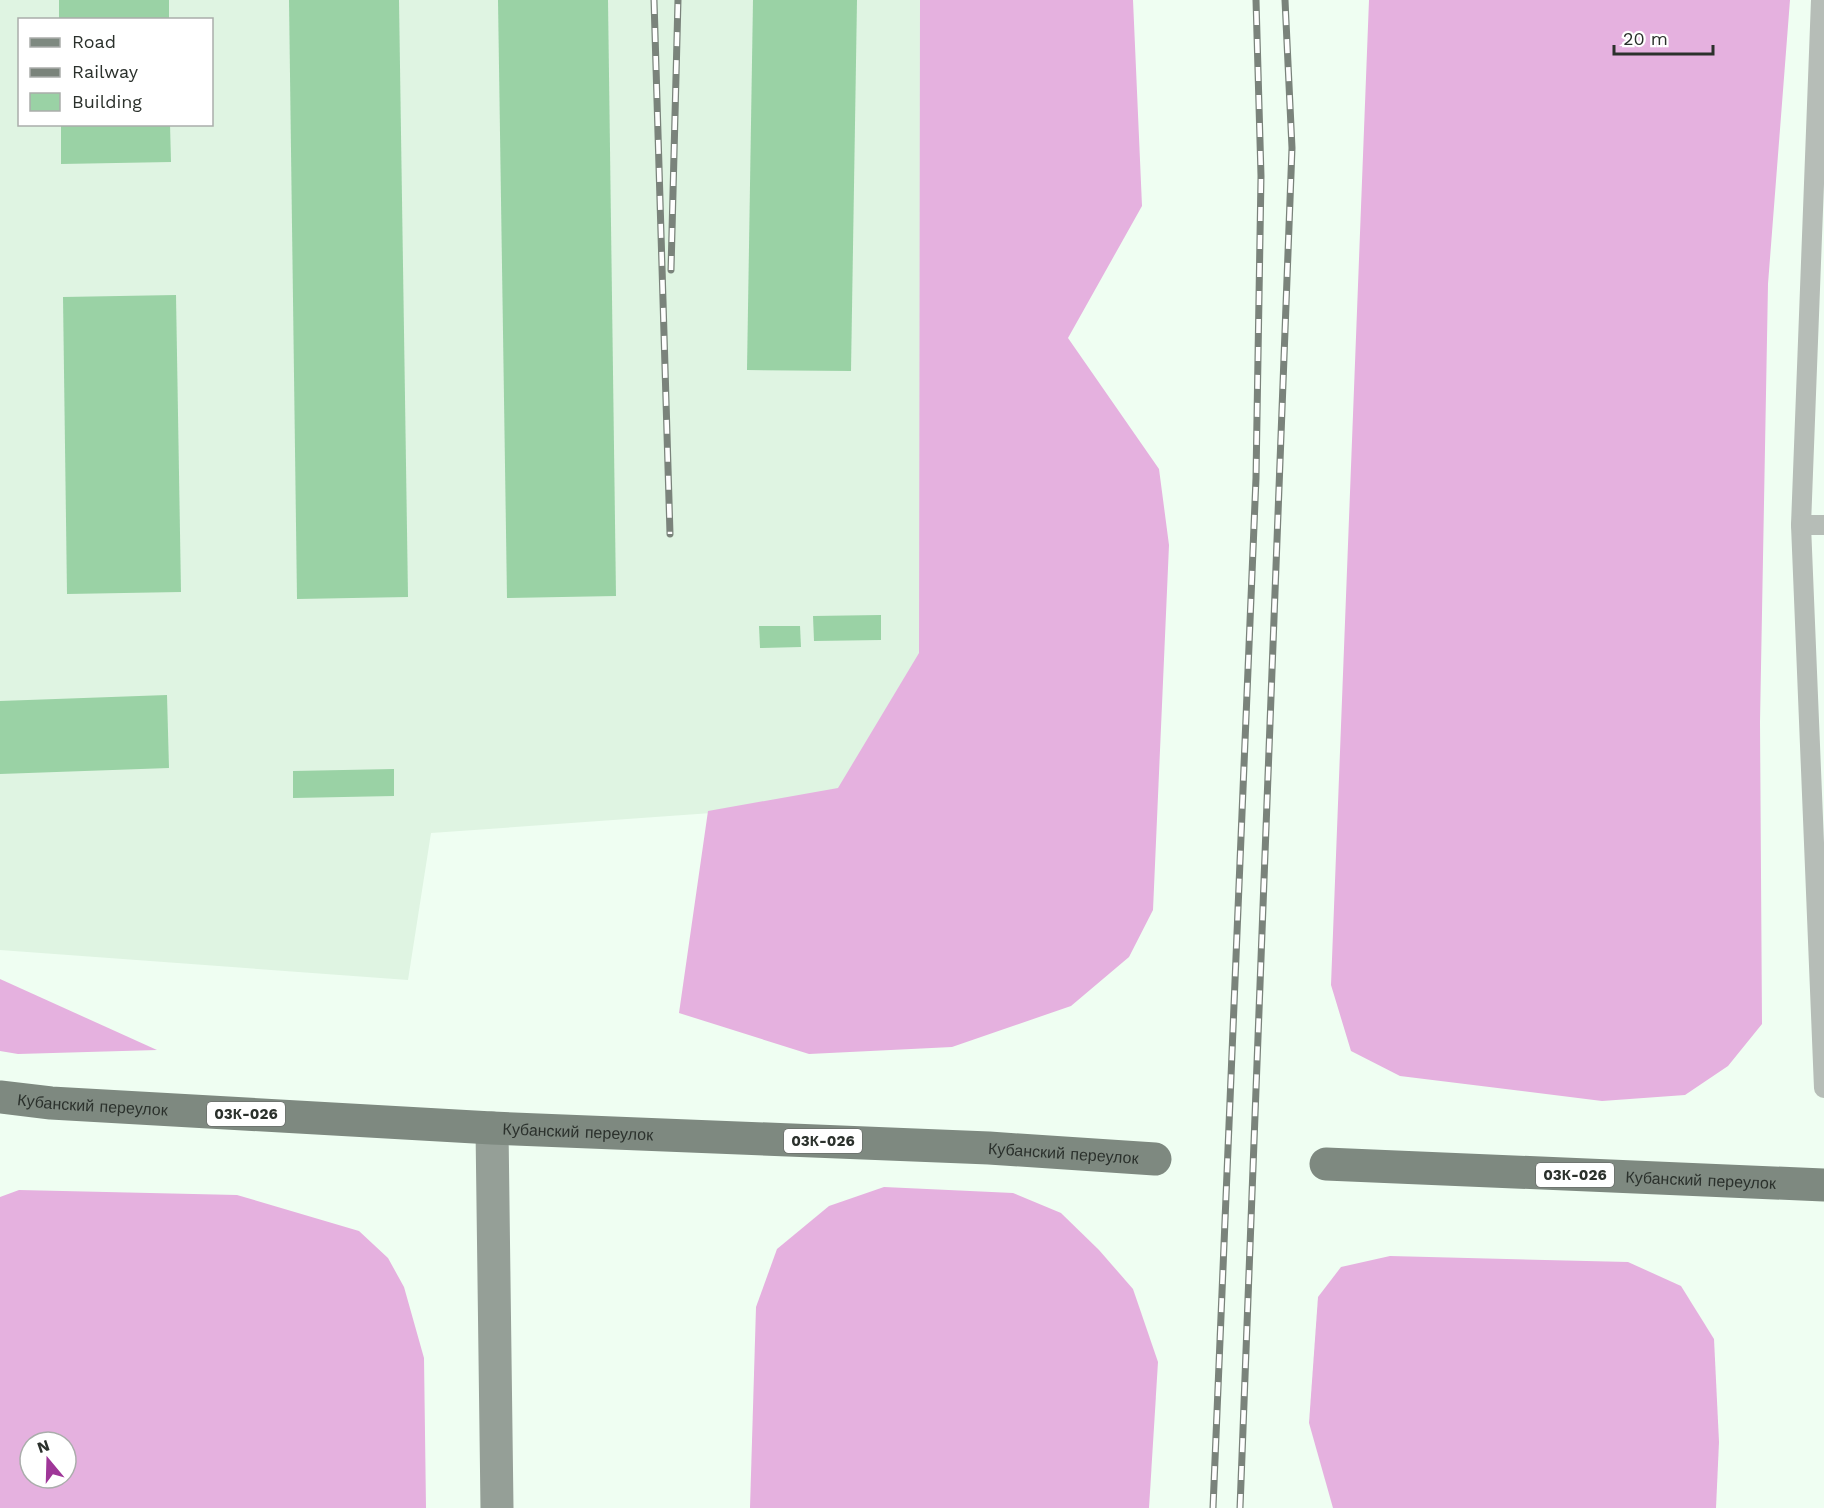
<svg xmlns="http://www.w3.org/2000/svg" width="1824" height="1508" font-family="'Work Sans',sans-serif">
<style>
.built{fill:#dff4e2;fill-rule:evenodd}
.forest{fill:#e5b1df;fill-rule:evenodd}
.building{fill:#9ad2a5}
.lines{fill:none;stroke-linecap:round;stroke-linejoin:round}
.service{stroke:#b6bdb7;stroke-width:20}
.secondary{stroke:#959f97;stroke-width:33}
.primary{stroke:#7e8980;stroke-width:33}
.rail-casing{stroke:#7a837b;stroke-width:7}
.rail{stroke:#fff;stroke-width:4.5;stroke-dasharray:14;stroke-linecap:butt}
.labels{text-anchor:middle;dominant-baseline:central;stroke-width:5;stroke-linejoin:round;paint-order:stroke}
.shield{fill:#fff;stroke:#6b6f6b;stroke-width:1.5}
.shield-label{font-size:15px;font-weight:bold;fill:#2b312c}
.street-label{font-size:16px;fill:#2b312c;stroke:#fff}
</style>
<rect width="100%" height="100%" fill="#effef2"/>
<!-- built -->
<path class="built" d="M 0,0 L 947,0 L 967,655 L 853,803 L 431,833 L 408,980 L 0,950 ZM 20,20 L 212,20 L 212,124 L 20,124 Z"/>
<!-- forest -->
<g class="forest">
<path d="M 920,0 L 1133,0 L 1142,206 L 1068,338 L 1159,469 L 1169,545 L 1153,910 L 1129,957 L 1071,1006 L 952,1047 L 809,1054 L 679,1013 L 708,811 L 838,788 L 919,653 Z"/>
<path d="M 1369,0 L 1790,0 L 1768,284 L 1760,722 L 1762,1024 L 1728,1066 L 1685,1095 L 1602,1101 L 1400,1076 L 1351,1051 L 1331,985 Z"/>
<path d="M 0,979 L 157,1050 L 18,1054 L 0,1051 Z"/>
<path d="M 884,1187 L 1013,1193 L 1061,1213 L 1099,1250 L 1133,1289 L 1158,1362 L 1149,1508 L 750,1508 L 756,1307 L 777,1249 L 829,1206 Z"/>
<path d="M 19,1190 L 237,1195 L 359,1231 L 388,1258 L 404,1287 L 424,1358 L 426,1508 L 0,1508 L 0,1197 ZM 30,1442 L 66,1442 L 66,1478 L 30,1478 Z"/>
<path d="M 1390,1256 L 1628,1262 L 1681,1286 L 1714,1339 L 1719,1442 L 1716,1508 L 1333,1508 L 1309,1423 L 1318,1297 L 1341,1267 Z"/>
</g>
<!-- building -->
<g class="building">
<rect x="59" y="0" width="110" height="20"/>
<path d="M 289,0 L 399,0 L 408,597 L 297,599 Z"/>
<path d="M 498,0 L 608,0 L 616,596 L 507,598 Z"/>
<path d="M 753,0 L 857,0 L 851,371 L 747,370 Z"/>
<path d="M 61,124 L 170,124 L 171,162 L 61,164 Z"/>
<path d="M 176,295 L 181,592 L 67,594 L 63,297 Z"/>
<path d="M 881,615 L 881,640 L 814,641 L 813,616 Z"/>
<path d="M 759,626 L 800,626 L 801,647 L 760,648 Z"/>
<path d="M 167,695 L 169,768 L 0,774 L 0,701 Z"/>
<path d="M 394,769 L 394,796 L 293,798 L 293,771 Z"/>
</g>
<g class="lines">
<!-- service -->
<g class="service">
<path d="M 1821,0 L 1801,525 L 1824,1088"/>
<path d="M 1801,525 L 1824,525"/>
</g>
<!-- secondary -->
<path class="secondary" d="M 492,1128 L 497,1508"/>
<!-- primary -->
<g class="primary">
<path id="s1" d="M 0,1097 L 51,1103 L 492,1128 L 989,1148 L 1155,1159"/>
<path id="s2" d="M 1326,1164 L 1824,1185"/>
</g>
<defs>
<g id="rail">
<path d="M 654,0 L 670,534"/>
<path d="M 671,270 L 678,0"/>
<path d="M 1213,1508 L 1256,478 L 1261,176 L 1256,0"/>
<path d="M 1240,1508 L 1292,148 L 1285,0"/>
</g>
</defs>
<!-- rail casing -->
<use href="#rail" class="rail-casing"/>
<!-- rail -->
<use href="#rail" class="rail"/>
</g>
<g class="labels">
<!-- shield labels -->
<g class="shield">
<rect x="207" y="1102" width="78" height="24" rx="4.5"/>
<rect x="784" y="1129" width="78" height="24" rx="4.5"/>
<rect x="1536" y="1163" width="78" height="24" rx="4.5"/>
</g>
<g class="shield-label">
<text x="246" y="1114">03К-026</text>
<text x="823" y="1141">03К-026</text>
<text x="1575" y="1175">03К-026</text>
</g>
<!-- street labels -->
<g class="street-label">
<text stroke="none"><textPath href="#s1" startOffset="93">Кубанский переулок</textPath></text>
<text stroke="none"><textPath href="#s1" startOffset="579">Кубанский переулок</textPath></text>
<text stroke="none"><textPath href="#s1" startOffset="1065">Кубанский переулок</textPath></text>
<text stroke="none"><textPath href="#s2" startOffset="375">Кубанский переулок</textPath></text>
</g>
</g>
<!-- legend -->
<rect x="18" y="18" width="195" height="108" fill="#ffffff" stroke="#aaadab" stroke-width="1.5"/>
<rect x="30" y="38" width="30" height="9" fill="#7e8980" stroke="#aaadab" stroke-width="1.5"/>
<text x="72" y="48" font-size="18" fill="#2b312c">Road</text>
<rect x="30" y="68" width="30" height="9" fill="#7a837b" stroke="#aaadab" stroke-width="1.5"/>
<text x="72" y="78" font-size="18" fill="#2b312c">Railway</text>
<rect x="30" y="93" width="30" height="18" fill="#9ad2a5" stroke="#aaadab" stroke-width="1.5"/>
<text x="72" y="108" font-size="18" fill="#2b312c">Building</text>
<!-- north arrow -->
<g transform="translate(48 1460) rotate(341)"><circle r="28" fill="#ffffff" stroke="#aaadab" stroke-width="1.5"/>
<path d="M0-4.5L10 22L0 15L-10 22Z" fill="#9f3698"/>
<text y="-9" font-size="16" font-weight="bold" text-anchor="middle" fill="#2b312c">N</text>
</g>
<!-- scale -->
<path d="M1614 45v9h99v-9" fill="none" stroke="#2b312c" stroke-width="3"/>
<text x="1623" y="45" font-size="18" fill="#2b312c" stroke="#ffffff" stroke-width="4.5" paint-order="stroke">20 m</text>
</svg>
